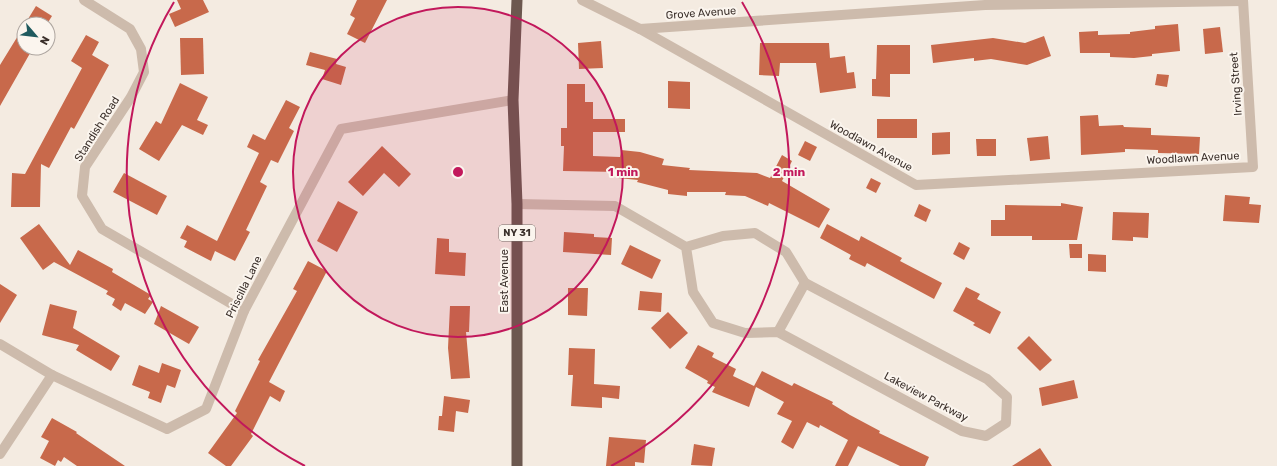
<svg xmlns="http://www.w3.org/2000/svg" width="1277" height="466" font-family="Rubik,sans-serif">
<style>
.building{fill:#c8694b}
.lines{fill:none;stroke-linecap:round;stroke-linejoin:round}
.minor{stroke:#cdbbac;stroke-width:10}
.trunk{stroke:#6c584f;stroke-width:11}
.ring{fill:none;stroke:#c2185b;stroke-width:2}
.labels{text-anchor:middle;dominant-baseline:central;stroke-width:4;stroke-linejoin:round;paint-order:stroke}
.shield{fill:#fbf5ee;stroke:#756b66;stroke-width:1}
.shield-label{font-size:10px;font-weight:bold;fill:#3b302b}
.street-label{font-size:11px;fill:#3b302b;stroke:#fbf5ee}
.centre{fill:#c2185b;stroke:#fbf5ee;stroke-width:2}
.ring-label{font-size:12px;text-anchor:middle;font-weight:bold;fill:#c2185b;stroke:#fbf5ee;stroke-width:4;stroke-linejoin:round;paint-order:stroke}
</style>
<rect width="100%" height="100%" fill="#f4ebe1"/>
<!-- building -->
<g class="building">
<path d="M 177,0 L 203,0 L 209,12 L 175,27 L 169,14 L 181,9 Z"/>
<path d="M 357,0 L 387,0 L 365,43 L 347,34 L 355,18 L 350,15 Z"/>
<path d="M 36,6 L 52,16 L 47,24 L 25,24 Z"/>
<path d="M 1178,24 L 1180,51 L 1152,54 L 1152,56 L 1134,58 L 1110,57 L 1110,53 L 1080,53 L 1079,32 L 1098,31 L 1098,35 L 1130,34 L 1130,32 L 1155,29 L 1155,26 Z"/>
<path d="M 24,26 L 24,48 L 33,48 L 0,106 L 0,65 Z"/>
<path d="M 1220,27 L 1223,52 L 1205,54 L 1203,29 Z"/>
<path d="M 86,35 L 99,42 L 92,55 L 109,65 L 74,129 L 71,127 L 49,168 L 41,164 L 40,207 L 11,207 L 12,173 L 25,174 L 82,68 L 71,61 Z"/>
<path d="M 1044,36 L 1051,56 L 1027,65 L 991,59 L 974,61 L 974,58 L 933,63 L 931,45 L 993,38 L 1025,43 Z"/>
<path d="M 180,38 L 203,38 L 204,74 L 181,75 Z"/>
<path d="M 601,41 L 603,68 L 579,69 L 578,43 Z"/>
<path d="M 760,43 L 829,43 L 830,58 L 845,56 L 847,73 L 854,72 L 856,88 L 820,93 L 816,63 L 780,63 L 779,76 L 759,75 Z"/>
<path d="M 877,45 L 910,45 L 910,74 L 890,74 L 890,97 L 872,96 L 872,79 L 876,79 Z"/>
<path d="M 310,52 L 337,59 L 336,64 L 346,67 L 341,85 L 322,79 L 325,70 L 306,65 Z"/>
<path d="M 1157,74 L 1169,75 L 1167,87 L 1155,85 Z"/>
<path d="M 668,81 L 690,82 L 690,109 L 668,108 Z"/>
<path d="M 180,83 L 208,97 L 197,120 L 208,125 L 203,135 L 182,125 L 159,161 L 139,149 L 156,121 L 161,124 Z"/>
<path d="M 567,84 L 585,84 L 585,102 L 593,102 L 593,119 L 625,119 L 625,132 L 593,132 L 593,156 L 620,157 L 621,150 L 640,152 L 664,159 L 662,165 L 690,168 L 689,170 L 757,173 L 770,178 L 782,155 L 792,161 L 782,181 L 830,209 L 819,228 L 769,203 L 768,206 L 745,196 L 725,195 L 726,192 L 687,192 L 687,196 L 668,194 L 668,190 L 637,182 L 638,180 L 618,178 L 619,172 L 563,171 L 564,146 L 561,146 L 561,128 L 567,128 Z"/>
<path d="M 286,100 L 300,107 L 289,128 L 294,131 L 278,163 L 271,160 L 260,182 L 267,186 L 246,230 L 250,232 L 235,261 L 215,251 L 211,261 L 184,247 L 187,241 L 180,238 L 187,225 L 217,241 L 259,153 L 247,147 L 253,134 L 265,140 Z"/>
<path d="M 1098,115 L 1099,126 L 1123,125 L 1124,127 L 1151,128 L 1151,135 L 1200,137 L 1199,154 L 1158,153 L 1158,150 L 1125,149 L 1125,152 L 1081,155 L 1080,116 Z"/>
<rect x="877" y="119" width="40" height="19"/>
<path d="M 950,132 L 950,154 L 932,155 L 932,133 Z"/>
<path d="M 1048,136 L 1050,159 L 1030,161 L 1027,138 Z"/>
<path d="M 976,139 L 996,139 L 996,156 L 977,156 Z"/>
<path d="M 805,141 L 817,147 L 810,161 L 798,155 Z"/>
<path d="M 382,146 L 411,174 L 399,187 L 384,173 L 363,196 L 348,182 Z"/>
<path d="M 124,173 L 167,196 L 157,215 L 113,192 Z"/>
<path d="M 871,178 L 881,183 L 876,193 L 866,188 Z"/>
<path d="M 1225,195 L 1250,197 L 1249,204 L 1261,205 L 1259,223 L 1223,221 Z"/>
<path d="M 338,201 L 358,212 L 337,252 L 317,241 Z"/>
<path d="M 1061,203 L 1083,207 L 1077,240 L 1032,240 L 1032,236 L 991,236 L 991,220 L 1005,220 L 1005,205 L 1061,206 Z"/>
<path d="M 919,204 L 931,210 L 926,222 L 914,216 Z"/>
<path d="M 1113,212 L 1149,213 L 1148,238 L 1133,237 L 1133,241 L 1112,240 Z"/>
<path d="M 39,224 L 70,265 L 78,250 L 113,269 L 112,272 L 151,295 L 148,299 L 153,302 L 145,314 L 125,303 L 121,311 L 112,305 L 115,299 L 106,294 L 108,291 L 54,262 L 43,270 L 20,238 Z"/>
<path d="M 827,224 L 859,241 L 861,236 L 902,258 L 900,261 L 942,283 L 934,299 L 867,263 L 865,267 L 849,259 L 851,255 L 820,238 Z"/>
<path d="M 564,232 L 594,234 L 594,237 L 612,238 L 611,255 L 563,252 Z"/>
<path d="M 437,238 L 449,239 L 449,252 L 466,253 L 465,276 L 435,274 Z"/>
<path d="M 959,242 L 970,248 L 964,260 L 953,254 Z"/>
<path d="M 1069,244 L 1082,244 L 1082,258 L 1070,258 Z"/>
<path d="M 630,245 L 661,260 L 652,279 L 621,264 Z"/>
<path d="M 1088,254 L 1106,255 L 1106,272 L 1088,271 Z"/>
<path d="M 308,261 L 327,271 L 269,382 L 285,391 L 280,402 L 270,396 L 251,434 L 253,436 L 231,466 L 226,466 L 208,453 L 237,413 L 235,411 L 260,361 L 258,360 L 297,291 L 293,289 Z"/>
<path d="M 0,284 L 17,295 L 0,323 Z"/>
<path d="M 966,287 L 980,294 L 977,299 L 1001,312 L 990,334 L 973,325 L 975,323 L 953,311 Z"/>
<path d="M 568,288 L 588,288 L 587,316 L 568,315 Z"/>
<path d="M 640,291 L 662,293 L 661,312 L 638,310 Z"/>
<path d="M 50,304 L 77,311 L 73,328 L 120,356 L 111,371 L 76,350 L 79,345 L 42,335 Z"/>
<path d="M 161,306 L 199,327 L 189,344 L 154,324 Z"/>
<path d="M 450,306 L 470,306 L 469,332 L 466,332 L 470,378 L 451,379 L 448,348 Z"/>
<path d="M 668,312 L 688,333 L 670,349 L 651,328 Z"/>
<path d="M 1029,336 L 1052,360 L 1040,371 L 1017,348 Z"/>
<path d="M 698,345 L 714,353 L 712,357 L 736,369 L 733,376 L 754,386 L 762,371 L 792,386 L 794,383 L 833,402 L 832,404 L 850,415 L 880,431 L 879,433 L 929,457 L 925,466 L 900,466 L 858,446 L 848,466 L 835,466 L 848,440 L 820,425 L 819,428 L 807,422 L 793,449 L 781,442 L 792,421 L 777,414 L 784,402 L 756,387 L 749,407 L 712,392 L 715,387 L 707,383 L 708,381 L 685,368 Z"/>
<path d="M 569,348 L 595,349 L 594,384 L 620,386 L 619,399 L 602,397 L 602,408 L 571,406 L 573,375 L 568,375 Z"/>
<path d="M 162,363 L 181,370 L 175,388 L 167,385 L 161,403 L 148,398 L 150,392 L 132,385 L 139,365 L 159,373 Z"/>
<path d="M 1074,380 L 1078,398 L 1042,406 L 1039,388 Z"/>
<path d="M 444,396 L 470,400 L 468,413 L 456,411 L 454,432 L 438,430 L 439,416 L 442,416 Z"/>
<path d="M 52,418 L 77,432 L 76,433 L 125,466 L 77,466 L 64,457 L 61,462 L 58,460 L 55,466 L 40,458 L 49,441 L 41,437 Z"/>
<path d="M 609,437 L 646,440 L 644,463 L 635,462 L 635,466 L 606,466 Z"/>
<path d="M 694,444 L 715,448 L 712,466 L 691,465 Z"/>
<path d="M 1040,448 L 1052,466 L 1012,466 Z"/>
</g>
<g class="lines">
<!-- minor -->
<g class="minor">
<path d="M 84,0 L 130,29 L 141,49 L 144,72 L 131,97 L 85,167 L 82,196 L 102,229 L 244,311"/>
<path d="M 582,0 L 640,29 L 916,185 L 1253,167 L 1243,0"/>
<path d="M 640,29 L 985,5 L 1243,1"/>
<path d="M 517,204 L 615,206 L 686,247 L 723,236 L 755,233 L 786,252 L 805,283 L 987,379 L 1007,397 L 1006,423 L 986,436 L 962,431 L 778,332 L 745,333 L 713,323 L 693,292 L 686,247"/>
<path d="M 778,332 L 805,283"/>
<path d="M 0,344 L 52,375 L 167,429 L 206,409 L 244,311 L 341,129 L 513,100"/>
<path d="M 0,454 L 52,375"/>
</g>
<!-- trunk -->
<path class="trunk" d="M 517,466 L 517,204 L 513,100 L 517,0"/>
</g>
<!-- distance rings -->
<circle cx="458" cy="172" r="165" fill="#c2185b" fill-opacity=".12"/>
<g class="ring">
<circle cx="458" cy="172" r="165"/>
<path d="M305 466A331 331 0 0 1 174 2M742 2A331 331 0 0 1 611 466"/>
</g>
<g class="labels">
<!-- shield labels -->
<rect class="shield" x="499" y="225" width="36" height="16" rx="3"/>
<g class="shield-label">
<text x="517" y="233">NY 31</text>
</g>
<!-- street labels -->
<g class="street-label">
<text transform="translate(701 13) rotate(-4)">Grove Avenue</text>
<text transform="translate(1236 84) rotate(-94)">Irving Street</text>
<text transform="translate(97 129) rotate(-58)">Standish Road</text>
<text transform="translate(871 146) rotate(29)">Woodlawn Avenue</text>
<text transform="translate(1193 158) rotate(-3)">Woodlawn Avenue</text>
<text transform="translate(504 281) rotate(-90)">East Avenue</text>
<text transform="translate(244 287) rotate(-64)">Priscilla Lane</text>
<text transform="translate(926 397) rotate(28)">Lakeview Parkway</text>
</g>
</g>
<circle cx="458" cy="172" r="6" class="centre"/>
<g class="ring-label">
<text x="623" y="176">1 min</text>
<text x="789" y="176">2 min</text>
</g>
<!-- north arrow -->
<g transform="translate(36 36) rotate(118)"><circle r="19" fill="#fbf5ee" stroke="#aea6a0"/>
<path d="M0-3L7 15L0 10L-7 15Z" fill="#1f5a5e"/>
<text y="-6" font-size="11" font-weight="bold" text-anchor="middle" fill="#3b302b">N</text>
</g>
</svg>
